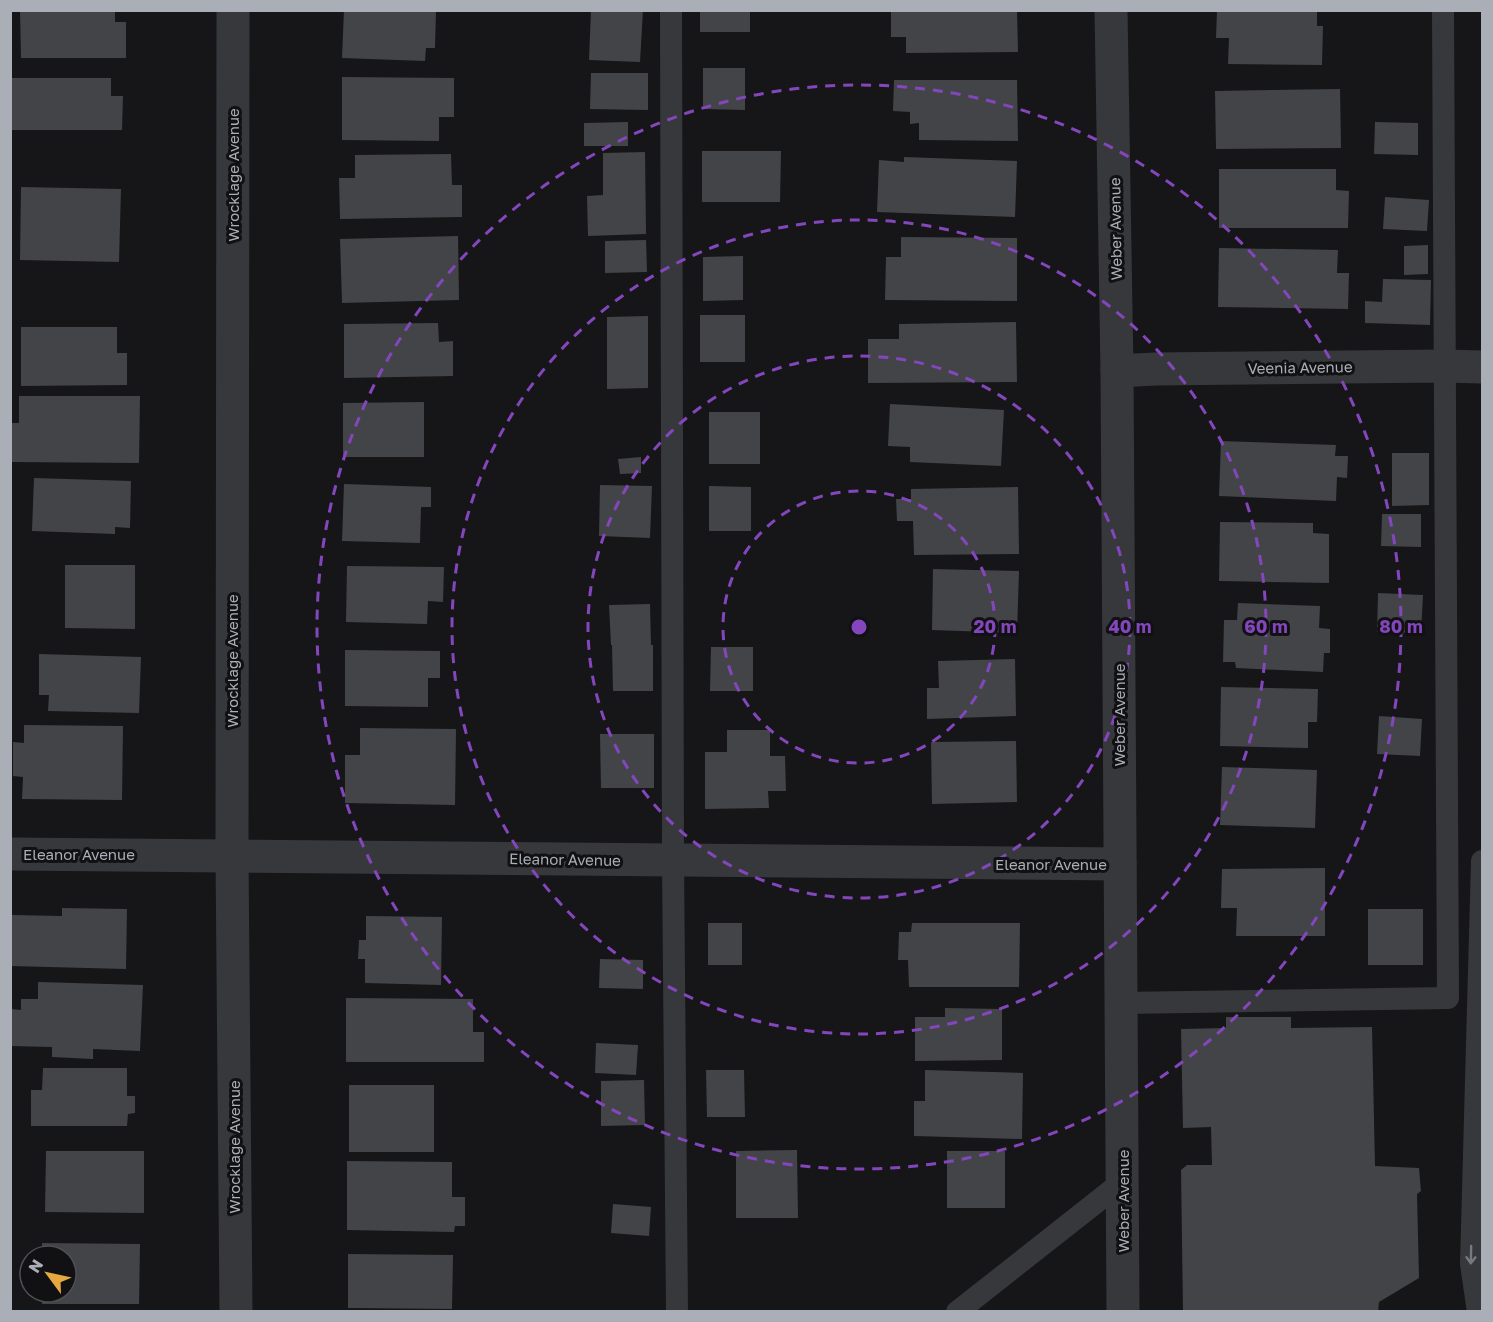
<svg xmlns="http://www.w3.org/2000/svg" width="1493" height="1322" font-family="'Golos Text',sans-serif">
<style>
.building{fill:#434448}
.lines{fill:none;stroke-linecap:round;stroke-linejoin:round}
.lane{stroke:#37383c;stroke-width:22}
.street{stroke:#37383c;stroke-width:33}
.oneway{stroke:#767980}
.ring{fill:none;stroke:#8446bd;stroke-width:3;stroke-dasharray:10 8}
.labels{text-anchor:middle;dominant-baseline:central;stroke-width:6;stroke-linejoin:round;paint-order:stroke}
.street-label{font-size:15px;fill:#a9aeb7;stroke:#111113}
.centre{fill:#8446bd;stroke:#111113;stroke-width:3}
.ring-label{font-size:18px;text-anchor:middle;font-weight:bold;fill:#8446bd;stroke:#111113;stroke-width:6;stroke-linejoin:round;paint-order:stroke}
</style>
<rect width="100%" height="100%" fill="#161618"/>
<!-- building -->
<g class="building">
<path d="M 20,10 L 115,10 L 115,22 L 126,22 L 126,58 L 21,58 Z"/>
<path d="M 344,10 L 436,10 L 435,48 L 426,48 L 425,61 L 342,58 Z"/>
<path d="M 591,10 L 643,10 L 640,62 L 589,60 Z"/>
<rect x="700" y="10" width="50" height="22"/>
<path d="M 891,10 L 1017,10 L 1018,52 L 906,53 L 906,37 L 891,37 Z"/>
<path d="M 1217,10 L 1317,10 L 1317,26 L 1323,26 L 1322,65 L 1228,64 L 1229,38 L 1216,38 Z"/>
<path d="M 703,68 L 745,68 L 745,110 L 703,109 Z"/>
<path d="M 591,73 L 648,73 L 648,110 L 590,109 Z"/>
<path d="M 342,77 L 454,78 L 454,117 L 439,117 L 439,141 L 342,140 Z"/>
<path d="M 10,78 L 111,78 L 111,96 L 123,96 L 122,130 L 10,130 Z"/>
<path d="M 894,80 L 1017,80 L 1018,141 L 919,140 L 919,123 L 910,124 L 910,112 L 893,111 Z"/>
<path d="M 1340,89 L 1341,148 L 1216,149 L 1215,91 Z"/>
<path d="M 628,122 L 628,146 L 584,146 L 584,123 Z"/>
<path d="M 1375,122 L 1418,123 L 1418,155 L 1374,154 Z"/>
<path d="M 702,151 L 781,151 L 780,202 L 702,202 Z"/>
<path d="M 645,152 L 646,234 L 588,236 L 587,196 L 603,195 L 603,153 Z"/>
<path d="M 451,154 L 452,185 L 462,185 L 462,217 L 340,219 L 339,178 L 355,178 L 355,155 Z"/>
<path d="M 904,157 L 1017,161 L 1015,217 L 877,212 L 879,160 L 904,162 Z"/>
<path d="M 1219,169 L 1336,169 L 1336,190 L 1349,191 L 1348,228 L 1219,228 Z"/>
<path d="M 21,187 L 121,189 L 119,262 L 20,260 Z"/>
<path d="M 1385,197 L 1429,200 L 1427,231 L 1383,229 Z"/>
<path d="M 458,236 L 459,300 L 342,303 L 340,239 Z"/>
<path d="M 901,237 L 1017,238 L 1017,301 L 885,300 L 886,257 L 901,257 Z"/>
<path d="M 646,240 L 647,272 L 605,273 L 605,241 Z"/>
<path d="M 1428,245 L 1428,274 L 1404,275 L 1404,246 Z"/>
<path d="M 1219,248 L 1338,250 L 1337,273 L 1349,273 L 1348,309 L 1218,307 Z"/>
<path d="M 743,256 L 743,300 L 703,301 L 703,257 Z"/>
<path d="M 1383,279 L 1431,280 L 1430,325 L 1365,323 L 1365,301 L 1382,302 Z"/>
<rect x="700" y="315" width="45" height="47"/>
<path d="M 648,316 L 648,388 L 607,389 L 607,317 Z"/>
<path d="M 1016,322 L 1017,382 L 868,383 L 868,339 L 899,339 L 899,324 Z"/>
<path d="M 438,323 L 439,342 L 453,341 L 453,376 L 344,378 L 344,324 Z"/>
<path d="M 21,327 L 117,327 L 117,353 L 127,353 L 127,385 L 21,386 Z"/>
<path d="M 19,396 L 140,396 L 139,463 L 10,462 L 10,423 L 19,423 Z"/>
<path d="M 424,402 L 424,457 L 343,457 L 343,403 Z"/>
<path d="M 890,404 L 1004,410 L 1001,466 L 910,462 L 910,447 L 888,446 Z"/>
<rect x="709" y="412" width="51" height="52"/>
<path d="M 1221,441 L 1336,445 L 1335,456 L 1348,456 L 1347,478 L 1337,477 L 1336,501 L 1219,496 Z"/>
<path d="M 1392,453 L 1429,453 L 1429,505 L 1392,506 Z"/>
<path d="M 641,457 L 641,473 L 620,474 L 618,459 Z"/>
<path d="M 34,478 L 131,481 L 130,528 L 115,527 L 115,534 L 32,531 Z"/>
<path d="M 344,484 L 431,487 L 431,507 L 421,507 L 420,543 L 342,541 Z"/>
<path d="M 600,485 L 652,486 L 650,538 L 599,536 Z"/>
<path d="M 709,486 L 751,487 L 751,531 L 709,531 Z"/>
<path d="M 1018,487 L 1019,554 L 914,555 L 913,521 L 897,521 L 896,499 L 911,499 L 911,489 Z"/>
<path d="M 1382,514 L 1421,514 L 1421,547 L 1381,546 Z"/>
<path d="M 1220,522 L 1313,523 L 1313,533 L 1329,534 L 1329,583 L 1219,581 Z"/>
<path d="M 65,565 L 135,565 L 135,629 L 65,628 Z"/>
<path d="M 347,566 L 444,567 L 443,602 L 428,601 L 427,624 L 346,622 Z"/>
<path d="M 933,569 L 1019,571 L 1017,633 L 932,630 Z"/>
<path d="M 1378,593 L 1423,595 L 1421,633 L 1377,632 Z"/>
<path d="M 1238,603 L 1320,606 L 1319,628 L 1330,629 L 1330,653 L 1324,653 L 1323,672 L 1236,668 L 1235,662 L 1223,662 L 1224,620 L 1237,620 Z"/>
<path d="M 650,604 L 651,645 L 653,645 L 653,691 L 613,691 L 612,645 L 611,645 L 609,605 Z"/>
<path d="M 711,647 L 753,647 L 753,691 L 710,691 Z"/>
<path d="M 345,650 L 440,651 L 440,678 L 428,678 L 428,707 L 345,706 Z"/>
<path d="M 39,654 L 141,657 L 139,713 L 48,711 L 49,695 L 39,695 Z"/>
<path d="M 1015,659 L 1016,716 L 927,719 L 927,688 L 939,688 L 938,661 Z"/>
<path d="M 1221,687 L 1318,689 L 1317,722 L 1308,722 L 1308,748 L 1220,746 Z"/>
<path d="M 1379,716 L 1422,719 L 1420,756 L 1377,754 Z"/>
<path d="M 24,725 L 123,726 L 122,800 L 22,799 L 23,777 L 13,776 L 13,742 L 24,743 Z"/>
<path d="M 360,728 L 456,729 L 455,805 L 345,803 L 345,755 L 360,755 Z"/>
<path d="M 727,730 L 770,730 L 770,756 L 785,756 L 786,791 L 768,791 L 769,808 L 705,809 L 705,752 L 727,752 Z"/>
<path d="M 600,734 L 654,734 L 654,788 L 601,788 Z"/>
<path d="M 1016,741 L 1017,802 L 932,804 L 931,742 Z"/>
<path d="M 1222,767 L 1317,770 L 1315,828 L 1220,825 Z"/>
<path d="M 1325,868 L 1325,936 L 1236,936 L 1237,908 L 1221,908 L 1222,869 Z"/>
<path d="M 62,908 L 127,909 L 126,969 L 10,966 L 10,921 L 12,921 L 12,915 L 62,916 Z"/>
<rect x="1368" y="909" width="55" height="56"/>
<path d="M 366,916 L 442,917 L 441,985 L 365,983 L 365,959 L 358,959 L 359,940 L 366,940 Z"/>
<rect x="708" y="923" width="34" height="42"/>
<path d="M 912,923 L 1020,923 L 1019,987 L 909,987 L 908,960 L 898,960 L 899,932 L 911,932 Z"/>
<path d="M 600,959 L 643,960 L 643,989 L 599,988 Z"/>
<path d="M 38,982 L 143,985 L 140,1051 L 93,1049 L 93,1059 L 52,1057 L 52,1047 L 10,1046 L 11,1009 L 21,1010 L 21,999 L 38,999 Z"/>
<path d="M 346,998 L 473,999 L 473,1032 L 484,1032 L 484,1062 L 346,1062 Z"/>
<path d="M 945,1008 L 1002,1009 L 1002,1060 L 915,1061 L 915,1017 L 945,1017 Z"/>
<path d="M 1226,1017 L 1291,1017 L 1291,1028 L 1372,1027 L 1375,1166 L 1419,1168 L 1421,1191 L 1417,1194 L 1419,1278 L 1379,1302 L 1378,1312 L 1183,1312 L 1181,1170 L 1187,1165 L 1212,1165 L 1211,1127 L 1183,1128 L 1181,1029 L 1226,1028 Z"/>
<path d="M 596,1043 L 638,1045 L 636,1075 L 595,1073 Z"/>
<path d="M 43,1068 L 127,1068 L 127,1096 L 135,1096 L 135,1113 L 128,1114 L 127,1126 L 31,1126 L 31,1090 L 42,1090 Z"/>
<path d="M 706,1070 L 744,1070 L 745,1117 L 707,1117 Z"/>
<path d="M 925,1070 L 1023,1073 L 1022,1139 L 914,1136 L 914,1101 L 925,1101 Z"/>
<path d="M 644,1080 L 645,1125 L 601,1126 L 601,1081 Z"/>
<rect x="349" y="1085" width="85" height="67"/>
<path d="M 797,1150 L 798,1218 L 736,1218 L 736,1151 Z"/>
<path d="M 46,1151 L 144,1151 L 144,1213 L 45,1212 Z"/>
<rect x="947" y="1151" width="58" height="57"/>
<path d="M 347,1161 L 452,1162 L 452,1197 L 465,1197 L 465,1226 L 455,1226 L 454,1232 L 347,1230 Z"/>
<path d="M 613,1204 L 651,1207 L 649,1236 L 611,1233 Z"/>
<path d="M 42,1243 L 140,1244 L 139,1304 L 42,1304 L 42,1292 L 66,1292 L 66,1256 L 42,1256 Z"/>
<path d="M 348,1254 L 453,1255 L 452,1309 L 348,1308 Z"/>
</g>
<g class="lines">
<!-- lane -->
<g class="lane">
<path d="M 671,10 L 673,860 L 677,1312"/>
<path d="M 1121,1003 L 1448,998 L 1443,10"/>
<path d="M 957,1312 L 1122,1182"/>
<path d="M 1478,1312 L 1471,1264 L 1482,861"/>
</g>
<!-- street -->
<g class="street">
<path d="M 233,10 L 232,855 L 236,1312"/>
<path d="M 1111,10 L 1117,371 L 1123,1312"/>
<path d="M 1117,371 L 1155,369 L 1444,366 L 1482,367"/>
<path d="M 10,854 L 1120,864"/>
</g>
</g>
<!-- one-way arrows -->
<defs><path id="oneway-shaft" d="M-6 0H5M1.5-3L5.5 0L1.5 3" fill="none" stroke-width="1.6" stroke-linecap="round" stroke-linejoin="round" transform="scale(1.5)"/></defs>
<use class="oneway" href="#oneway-shaft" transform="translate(1471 1255) rotate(91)"/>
<!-- distance rings -->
<g class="ring">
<circle cx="859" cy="627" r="136"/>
<circle cx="859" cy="627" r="271"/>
<circle cx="859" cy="627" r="407"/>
<circle cx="859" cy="627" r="542"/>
</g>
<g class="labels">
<!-- street labels -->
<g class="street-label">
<text transform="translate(233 175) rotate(-90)">Wrocklage Avenue</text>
<text transform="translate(1115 229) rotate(-91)">Weber Avenue</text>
<text transform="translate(1300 367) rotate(-1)">Veenia Avenue</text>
<text transform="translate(232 661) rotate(-90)">Wrocklage Avenue</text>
<text transform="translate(1119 715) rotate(-90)">Weber Avenue</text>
<text x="79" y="854">Eleanor Avenue</text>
<text transform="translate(565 859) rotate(1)">Eleanor Avenue</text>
<text x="1051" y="864">Eleanor Avenue</text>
<text transform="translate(234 1147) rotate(-90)">Wrocklage Avenue</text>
<text transform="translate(1123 1201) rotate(-90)">Weber Avenue</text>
</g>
</g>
<circle cx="859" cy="627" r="9" class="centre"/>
<g class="ring-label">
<text x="995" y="633">20 m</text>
<text x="1130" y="633">40 m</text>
<text x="1266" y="633">60 m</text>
<text x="1401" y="633">80 m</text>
</g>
<!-- border -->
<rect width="1493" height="1322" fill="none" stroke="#a9aeb7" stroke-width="24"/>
<!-- north arrow -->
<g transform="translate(48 1274) rotate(303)"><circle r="28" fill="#111113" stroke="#4e5055" stroke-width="1.5"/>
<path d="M0-4.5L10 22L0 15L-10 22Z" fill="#e7a83f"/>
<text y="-9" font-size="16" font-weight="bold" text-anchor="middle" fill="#a9aeb7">N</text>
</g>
</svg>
